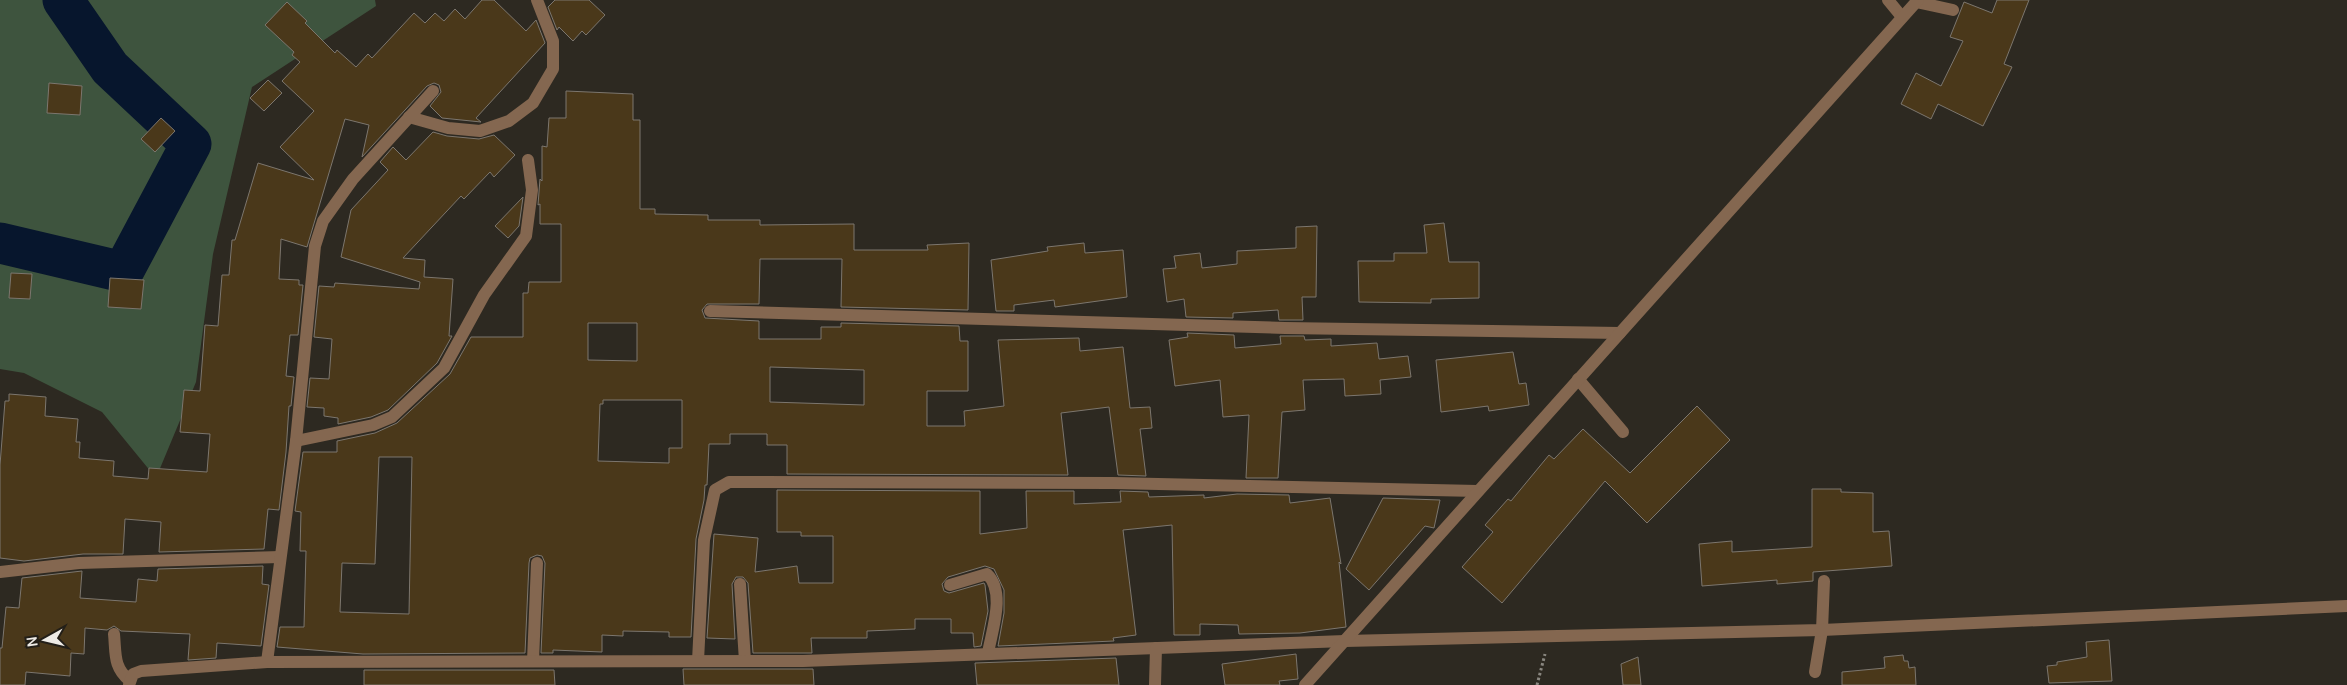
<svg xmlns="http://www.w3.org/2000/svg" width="2347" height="685" font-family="Manrope,sans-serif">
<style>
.green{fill:#3e543e}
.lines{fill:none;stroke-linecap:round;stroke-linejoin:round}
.river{stroke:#07162d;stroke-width:41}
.building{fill:#4a381a;stroke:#7c766e;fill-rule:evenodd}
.path{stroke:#8a8780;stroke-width:3;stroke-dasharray:2.5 2.5;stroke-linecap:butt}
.minor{stroke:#846750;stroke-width:12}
</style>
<rect width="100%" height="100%" fill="#2d2921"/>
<!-- green -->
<path class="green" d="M 0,0 L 375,0 L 376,6 L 252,87 L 213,254 L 196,382 L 156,478 L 102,412 L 24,373 L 0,369 Z"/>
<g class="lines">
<!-- river -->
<path class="river" d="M 0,243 L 123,272 L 191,144 L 110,68 L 63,0"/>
</g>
<!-- building -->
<g class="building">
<path d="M 482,0 L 494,0 L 526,31 L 536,20 L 545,43 L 476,118 L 481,122 L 442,118 L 430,106 L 441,92 L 439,85 L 434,83 L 427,86 L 362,157 L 369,125 L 345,119 L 307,247 L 281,239 L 279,279 L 299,280 L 299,285 L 303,285 L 298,335 L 290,335 L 286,376 L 294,377 L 291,406 L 289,406 L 286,452 L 279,510 L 268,509 L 264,549 L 159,552 L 161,522 L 125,519 L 123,554 L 83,554 L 24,561 L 0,558 L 0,465 L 5,401 L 9,401 L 9,394 L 46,397 L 45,416 L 78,419 L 76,442 L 80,442 L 79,458 L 114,461 L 113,476 L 148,479 L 149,468 L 207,472 L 210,434 L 180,432 L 184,390 L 200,391 L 205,325 L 218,326 L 222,275 L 229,275 L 232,240 L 235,240 L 258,163 L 314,180 L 280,147 L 314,111 L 282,81 L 300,62 L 292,55 L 294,52 L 265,25 L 287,2 L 307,21 L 305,23 L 335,53 L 337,50 L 356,67 L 368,54 L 372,58 L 414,13 L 425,23 L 435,13 L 444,21 L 455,9 L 465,19 Z"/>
<path d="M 555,0 L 589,0 L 605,15 L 586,35 L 582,31 L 573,41 L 559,27 L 557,30 L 548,7 Z"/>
<path d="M 1997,0 L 2029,0 L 2004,64 L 2012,67 L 1983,126 L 1938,104 L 1931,119 L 1901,104 L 1916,73 L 1941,86 L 1963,41 L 1950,37 L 1964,2 L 1992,13 Z"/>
<path d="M 268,80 L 282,93 L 264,111 L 250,98 Z"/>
<path d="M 49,83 L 82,86 L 80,115 L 47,113 Z"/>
<path d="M 566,91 L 633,94 L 633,120 L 640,120 L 640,209 L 655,209 L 655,214 L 708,215 L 708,220 L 760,220 L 760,225 L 854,224 L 854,250 L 928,250 L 927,245 L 969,243 L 968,310 L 841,307 L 842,259 L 760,259 L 759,304 L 707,304 L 702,310 L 705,318 L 759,321 L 759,339 L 821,339 L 821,327 L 841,327 L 841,323 L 959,326 L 960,341 L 968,341 L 968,391 L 927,391 L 927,426 L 965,426 L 964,411 L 1004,406 L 998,340 L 1079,338 L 1080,351 L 1123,347 L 1130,408 L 1150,407 L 1152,428 L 1140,429 L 1146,476 L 1118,475 L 1109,407 L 1061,413 L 1068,475 L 787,474 L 787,445 L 767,445 L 767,434 L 730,434 L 730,444 L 709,444 L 707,485 L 705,485 L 704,500 L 696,539 L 691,637 L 669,637 L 669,632 L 623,631 L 623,636 L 602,635 L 602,652 L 553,650 L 553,653 L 541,653 L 545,563 L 542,556 L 537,555 L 530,558 L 529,563 L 525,653 L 363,654 L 277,647 L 280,627 L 304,627 L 306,551 L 300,551 L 301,512 L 295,511 L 303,452 L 337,452 L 337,441 L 375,433 L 397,423 L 450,374 L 471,337 L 523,337 L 523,293 L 528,293 L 529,282 L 561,282 L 561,224 L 540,224 L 540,204 L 538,205 L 540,179 L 542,181 L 542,146 L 547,147 L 549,118 L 566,118 ZM 588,323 L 637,323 L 637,361 L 588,360 ZM 770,367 L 864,370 L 864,405 L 770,402 ZM 603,400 L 682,400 L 682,448 L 669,448 L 669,463 L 598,461 L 600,404 L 603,404 ZM 379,457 L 412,457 L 409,614 L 340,612 L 342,563 L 375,564 Z"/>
<path d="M 161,118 L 175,131 L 155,152 L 141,139 Z"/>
<path d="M 433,132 L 447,136 L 479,139 L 494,135 L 515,155 L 494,177 L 490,172 L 464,199 L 461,196 L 403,258 L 425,260 L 424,277 L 453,279 L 449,336 L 452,336 L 437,363 L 388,410 L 371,417 L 338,424 L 338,418 L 324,416 L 324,408 L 307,407 L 310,378 L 329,379 L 332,339 L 314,337 L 319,286 L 334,287 L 335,283 L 419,289 L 420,282 L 341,257 L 351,210 L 388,170 L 380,162 L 393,147 L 406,160 Z"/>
<path d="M 523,197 L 519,226 L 508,238 L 495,226 Z"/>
<path d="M 1444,223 L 1449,262 L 1479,262 L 1479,298 L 1431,299 L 1431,303 L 1359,302 L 1358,261 L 1394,261 L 1394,253 L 1427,253 L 1424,225 Z"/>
<path d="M 1317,226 L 1316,297 L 1302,297 L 1303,320 L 1279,320 L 1278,310 L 1233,313 L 1233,318 L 1186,317 L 1184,299 L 1167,302 L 1163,269 L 1176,268 L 1174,256 L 1200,253 L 1202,268 L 1237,264 L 1237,251 L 1296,248 L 1296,227 Z"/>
<path d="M 1084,243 L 1085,253 L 1123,250 L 1127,297 L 1055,307 L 1054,300 L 1014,305 L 1014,311 L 996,311 L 991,260 L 1048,251 L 1047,247 Z"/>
<path d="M 11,273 L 32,274 L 30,299 L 9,298 Z"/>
<path d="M 110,278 L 144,280 L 141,309 L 108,307 Z"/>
<path d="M 1187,333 L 1234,335 L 1235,348 L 1281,344 L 1280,336 L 1304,336 L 1305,340 L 1331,339 L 1331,346 L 1377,343 L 1379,359 L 1408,356 L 1411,377 L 1380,380 L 1381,394 L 1345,396 L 1344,379 L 1303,380 L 1305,410 L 1282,412 L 1278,478 L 1246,478 L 1249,415 L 1223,417 L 1220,380 L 1175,386 L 1169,340 L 1188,337 Z"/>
<path d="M 1513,352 L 1519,384 L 1526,383 L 1529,405 L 1489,411 L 1488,406 L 1441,412 L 1436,360 Z"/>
<path d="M 1697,406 L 1730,440 L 1647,523 L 1605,481 L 1502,603 L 1462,567 L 1493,532 L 1485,525 L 1508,499 L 1511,501 L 1549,455 L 1554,459 L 1583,429 L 1630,473 Z"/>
<path d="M 1812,489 L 1841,489 L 1841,492 L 1873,493 L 1873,532 L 1889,531 L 1892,566 L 1813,572 L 1813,581 L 1777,584 L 1777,580 L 1702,586 L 1699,544 L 1732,541 L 1732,552 L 1812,547 Z"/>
<path d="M 777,490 L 980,491 L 980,534 L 1027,528 L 1026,491 L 1074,491 L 1074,504 L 1121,502 L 1120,491 L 1148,492 L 1149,497 L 1204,495 L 1204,498 L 1237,494 L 1289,495 L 1290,503 L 1330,498 L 1341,564 L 1339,562 L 1346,627 L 1300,633 L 1239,634 L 1238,625 L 1200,624 L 1200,635 L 1174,635 L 1172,525 L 1123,530 L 1136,635 L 1113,638 L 1114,641 L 998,646 L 1004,613 L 1004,590 L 994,569 L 985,566 L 948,577 L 942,584 L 944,591 L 949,593 L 984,583 L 985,585 L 988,611 L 981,646 L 974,647 L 973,633 L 951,633 L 951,619 L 915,619 L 915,629 L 867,631 L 867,638 L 811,638 L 812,653 L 753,653 L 748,583 L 743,577 L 736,577 L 732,584 L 735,639 L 707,638 L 714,534 L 758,538 L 755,572 L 797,566 L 799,583 L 833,583 L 833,536 L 801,536 L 801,532 L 777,532 Z"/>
<path d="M 1383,498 L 1440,500 L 1434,528 L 1425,526 L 1369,590 L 1346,569 Z"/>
<path d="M 263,566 L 262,584 L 269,585 L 261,646 L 217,643 L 216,658 L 188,660 L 190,634 L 121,631 L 114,626 L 107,630 L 85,628 L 84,654 L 71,653 L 70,676 L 26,672 L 25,685 L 0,685 L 0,648 L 2,648 L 6,607 L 19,608 L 22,578 L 82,571 L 80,598 L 136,602 L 138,579 L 157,581 L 158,569 Z"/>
<path d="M 2109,640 L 2112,681 L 2049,683 L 2047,666 L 2057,665 L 2057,662 L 2087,657 L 2086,642 Z"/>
<path d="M 1296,654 L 1298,679 L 1279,681 L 1280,685 L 1225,685 L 1222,664 Z"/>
<path d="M 1903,655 L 1904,661 L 1908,661 L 1909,668 L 1915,667 L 1916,685 L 1842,685 L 1842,672 L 1885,668 L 1884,657 Z"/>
<path d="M 1638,657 L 1641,685 L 1623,685 L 1621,664 Z"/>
<path d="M 1116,658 L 1119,685 L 977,685 L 975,663 Z"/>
<path d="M 683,669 L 813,669 L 814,685 L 684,685 Z"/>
<path d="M 364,670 L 554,670 L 555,685 L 364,685 Z"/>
</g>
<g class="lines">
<!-- path -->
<path class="path" d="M 1537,685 L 1545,654"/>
<!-- minor -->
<g class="minor">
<path d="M 1888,0 L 1902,17"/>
<path d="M 1916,2 L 1953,10"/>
<path d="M 409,117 L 448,128 L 480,131 L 509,121 L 533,103 L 553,69 L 553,41 L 537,0"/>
<path d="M 710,311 L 1285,328 L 1620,333"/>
<path d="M 1578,379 L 1623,432"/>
<path d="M 296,441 L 373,425 L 392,417 L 444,368 L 484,295 L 526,236 L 532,190 L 528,160"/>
<path d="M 0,572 L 79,563 L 280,557"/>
<path d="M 740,584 L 745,661"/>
<path d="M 950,585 L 987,574 C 1006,592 992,630 988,653"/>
<path d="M 114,634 C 116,654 113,667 130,681"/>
<path d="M 533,661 L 537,563"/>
<path d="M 698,661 L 704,540 L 715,490 L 729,482 L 1113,483 L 1478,491"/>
<path d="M 267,662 L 296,441 L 315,246 L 323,221 L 353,179 L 433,91"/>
<path d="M 1815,672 L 1822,630 L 1824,581"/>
<path d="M 129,685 L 133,674 L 141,671 L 267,662 L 803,661 L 1345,641 L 1822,630 L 2347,606"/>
<path d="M 1155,685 L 1156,648"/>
<path d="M 1305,685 L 1918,0"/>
</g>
</g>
<!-- north arrow -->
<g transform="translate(45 640) rotate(262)" stroke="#231f18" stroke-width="4" paint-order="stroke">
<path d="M0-4L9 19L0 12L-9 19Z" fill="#eeebe6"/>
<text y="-8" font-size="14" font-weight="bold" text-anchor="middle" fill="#eeebe6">N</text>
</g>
</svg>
